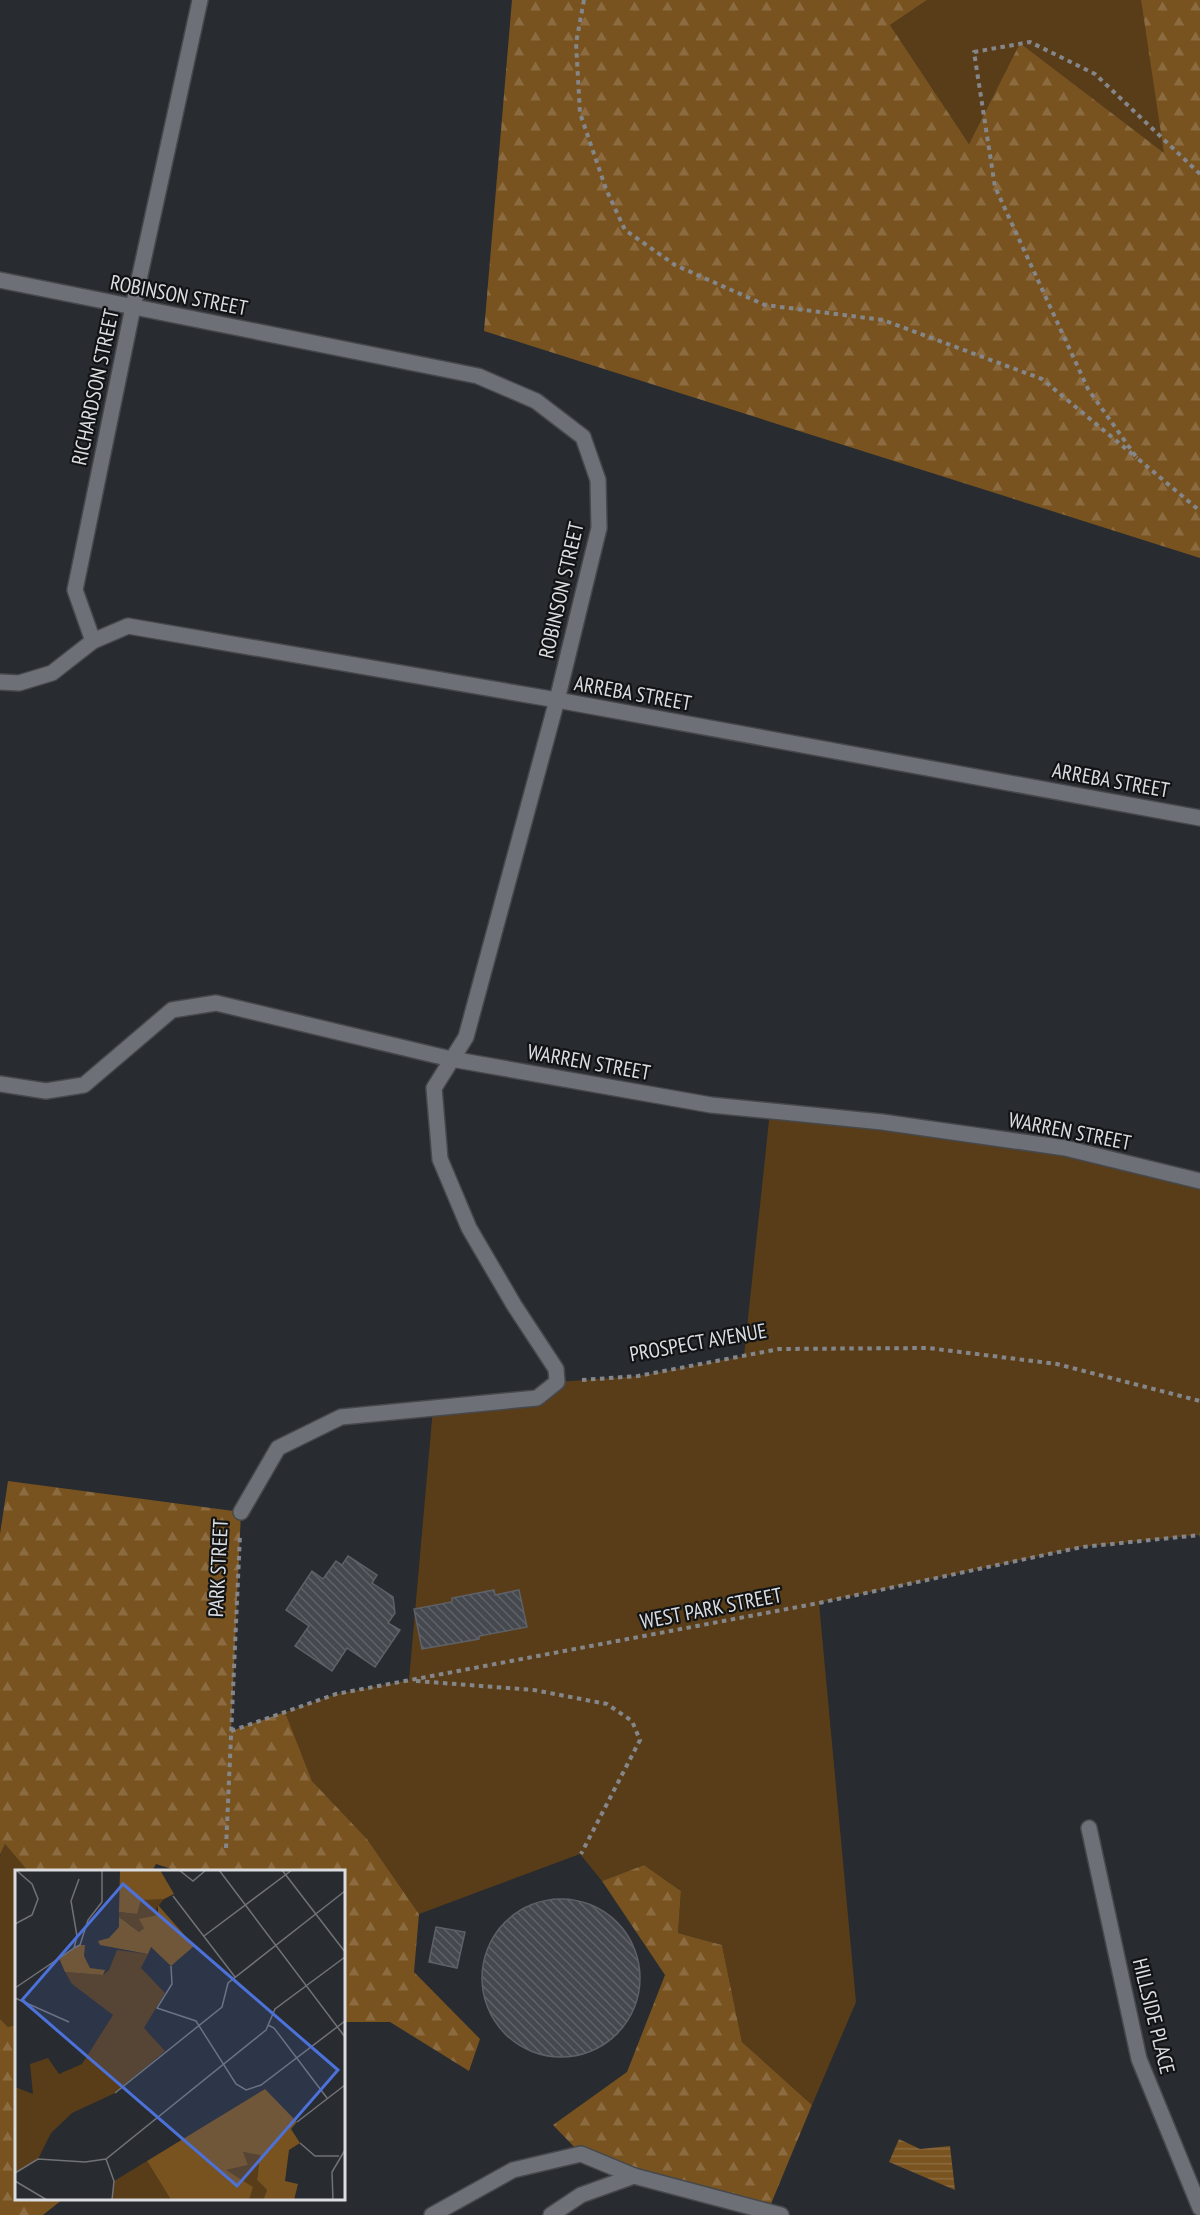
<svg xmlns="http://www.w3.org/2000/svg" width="1200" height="2215" font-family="'PT Sans Narrow',sans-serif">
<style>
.grass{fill:#593d18}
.forest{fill:url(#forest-firs)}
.water{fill:url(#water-rules)}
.building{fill:url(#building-back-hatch);stroke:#5e6167;stroke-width:1.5}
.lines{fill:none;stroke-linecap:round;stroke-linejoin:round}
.street-casing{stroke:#46484c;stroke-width:18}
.path{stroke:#84868a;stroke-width:4;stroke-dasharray:4.5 4.5;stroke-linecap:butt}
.street{stroke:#6d7076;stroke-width:15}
.labels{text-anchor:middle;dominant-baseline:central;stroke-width:4.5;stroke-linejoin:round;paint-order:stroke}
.street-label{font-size:21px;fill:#dbdde0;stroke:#121315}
.inset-road{fill:none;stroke:#707276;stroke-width:1.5}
.view{fill:#4c72da;fill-opacity:0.15;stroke:#4c72da;stroke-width:3}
.inset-edge{fill:none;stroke:#dbdde0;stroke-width:3}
</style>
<defs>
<pattern id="forest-firs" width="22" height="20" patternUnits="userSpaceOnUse" patternTransform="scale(1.5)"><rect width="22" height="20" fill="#78531f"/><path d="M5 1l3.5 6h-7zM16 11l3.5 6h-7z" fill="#8b6b3f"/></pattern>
<pattern id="water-rules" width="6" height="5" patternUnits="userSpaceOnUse" patternTransform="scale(1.5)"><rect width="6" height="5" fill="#795420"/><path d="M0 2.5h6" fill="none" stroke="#8b6c40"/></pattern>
<pattern id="building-back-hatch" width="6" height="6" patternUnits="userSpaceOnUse" patternTransform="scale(1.5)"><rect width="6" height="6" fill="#45484e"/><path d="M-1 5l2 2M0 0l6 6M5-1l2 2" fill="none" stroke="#5f6267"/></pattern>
</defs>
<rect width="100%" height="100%" fill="#282b30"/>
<!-- grass -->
<g class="grass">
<path d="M 927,0 L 1141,0 L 1165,154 L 1020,43 L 969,144 L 890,25 Z"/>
<path d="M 770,1111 L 1065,1148 L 1200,1181 L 1200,1535 L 1082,1547 L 819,1603 L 856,2002 L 812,2105 L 742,2042 L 722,1945 L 678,1933 L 681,1891 L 644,1865 L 602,1881 L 580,1854 L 419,1914 L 367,1839 L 312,1781 L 285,1712 L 336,1694 L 409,1680 L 433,1408 L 537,1398 L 557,1382 L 638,1376 L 744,1356 Z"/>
<path d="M 5,1844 L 29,1871 L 16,1872 L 16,2025 L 8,2027 L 0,2019 L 0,1856 Z"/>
</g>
<!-- forest -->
<g class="forest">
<path d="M 512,0 L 927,0 L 890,25 L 969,144 L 1020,43 L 1164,153 L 1141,0 L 1200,0 L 1200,558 L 484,331 Z"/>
<path d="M 8,1481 L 241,1512 L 231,1731 L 285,1712 L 312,1781 L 367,1839 L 419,1914 L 414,1972 L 480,2039 L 469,2071 L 390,2022 L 344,2022 L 344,1872 L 181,1872 L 156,1864 L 152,1871 L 29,1872 L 5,1844 L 0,1855 L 0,1534 Z"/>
<path d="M 644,1865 L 681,1891 L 678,1933 L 722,1945 L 742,2042 L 812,2105 L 768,2211 L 581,2154 L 553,2125 L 627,2072 L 665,1975 L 602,1881 Z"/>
<path d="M 0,2019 L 8,2027 L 16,2025 L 16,2198 L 63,2199 L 43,2215 L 0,2215 Z"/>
</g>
<!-- water -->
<path class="water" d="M 899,2139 L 920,2149 L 950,2146 L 955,2190 L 889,2162 Z"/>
<!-- building -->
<g class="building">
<path d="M 348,1556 L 377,1575 L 372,1583 L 393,1597 L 395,1613 L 388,1623 L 400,1630 L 375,1667 L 347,1648 L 332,1671 L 295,1646 L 309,1626 L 286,1610 L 312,1571 L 323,1579 L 336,1561 L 342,1565 Z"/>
<path d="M 494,1590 L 495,1595 L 519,1590 L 527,1627 L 479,1636 L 479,1639 L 422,1649 L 414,1609 L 452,1602 L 452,1598 Z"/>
<circle cx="561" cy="1978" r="79"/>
<path d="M 436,1927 L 465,1932 L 457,1968 L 429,1962 Z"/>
</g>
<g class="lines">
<defs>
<g id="street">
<path d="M 0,280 L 478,376 L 536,401 L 583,437 L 598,480 L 599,528 L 557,700 L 466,1037 L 434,1088 L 440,1159 L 469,1228 L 514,1305 L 556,1369 L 557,1382 L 537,1398 L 341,1417 L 278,1448 L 241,1512"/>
<path d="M 93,641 L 75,590 L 133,307 L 200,0"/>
<path d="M 0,682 L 19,683 L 52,673 L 93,641 L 128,626 L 557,700 L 1200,818"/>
<path d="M 0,1084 L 46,1091 L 84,1085 L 172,1010 L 216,1003 L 451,1059 L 711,1105 L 882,1122 L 1065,1148 L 1200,1181"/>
<path d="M 1089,1828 L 1139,2059 L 1200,2208"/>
<path d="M 432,2215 L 513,2170 L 581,2154 L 634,2176"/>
<path d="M 551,2215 L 581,2195 L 634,2176 L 781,2215"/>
</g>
</defs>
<!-- street casing -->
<use href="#street" class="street-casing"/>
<!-- path -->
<g class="path">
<path d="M 584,0 L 576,43 L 580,113 L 606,189 L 625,230 L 675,265 L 765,305 L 883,320 L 1042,379 L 1137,458"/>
<path d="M 1200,174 L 1095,74 L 1030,42 L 974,52 L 995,187 L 1088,389 L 1137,458 L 1200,511"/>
<path d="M 582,1380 L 638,1376 L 779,1349 L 928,1348 L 1057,1364 L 1200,1401"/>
<path d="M 416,1681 L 534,1690 L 607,1704 L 632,1721 L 640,1740 L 581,1854"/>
<path d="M 231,1731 L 336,1694 L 819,1603 L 1082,1547 L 1200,1535"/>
<path d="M 226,1848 L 240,1534"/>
</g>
<!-- street -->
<use href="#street" class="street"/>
</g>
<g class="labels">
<!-- street labels -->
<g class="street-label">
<text transform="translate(179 295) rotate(11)">ROBINSON STREET</text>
<text transform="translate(95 387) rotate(-78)">RICHARDSON STREET</text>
<text transform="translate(561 590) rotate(-77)">ROBINSON STREET</text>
<text transform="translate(633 693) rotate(10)">ARREBA STREET</text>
<text transform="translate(1111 780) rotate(10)">ARREBA STREET</text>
<text transform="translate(589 1062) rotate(10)">WARREN STREET</text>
<text transform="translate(1070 1131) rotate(11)">WARREN STREET</text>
<text transform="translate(698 1342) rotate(-10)">PROSPECT AVENUE</text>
<text transform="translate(218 1568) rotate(-87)">PARK STREET</text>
<text transform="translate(711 1608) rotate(-11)">WEST PARK STREET</text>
<text transform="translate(1154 2016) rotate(76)">HILLSIDE PLACE</text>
</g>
</g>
<!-- overview -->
<g transform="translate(15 1870)">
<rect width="330" height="330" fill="#282b30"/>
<path d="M 138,27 L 149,29 L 141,39 L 144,45 L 124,62 L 104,47 L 104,42 L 121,44 L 126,30 ZM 102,80 L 133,84 L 126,98 L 150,123 L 129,158 L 150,181 L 100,223 L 57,243 L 36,263 L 23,289 L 0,303 L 0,217 L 18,224 L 15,194 L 33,188 L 44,204 L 67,194 L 98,145 L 57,114 L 50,102 L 88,105 L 94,100 ZM 227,282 L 245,284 L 242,310 L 252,320 L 248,330 L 234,330 L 237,317 L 210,300 L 233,295 ZM 132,291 L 156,330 L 97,330 L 99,311 Z" fill="#593d18"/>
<path d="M 105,0 L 145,0 L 159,24 L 149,29 L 126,30 L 122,44 L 104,42 ZM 143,35 L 179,76 L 156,96 L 136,77 L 133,84 L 85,75 L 83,71 L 94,68 L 104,57 L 104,47 L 124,62 L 129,58 L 124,49 L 143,45 ZM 65,75 L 70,75 L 69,86 L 75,98 L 90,100 L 88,105 L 50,102 L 44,88 ZM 250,219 L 282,252 L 276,259 L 285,273 L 274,280 L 270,311 L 283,314 L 279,330 L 248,330 L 252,320 L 242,310 L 245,285 L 228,282 L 233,295 L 211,300 L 238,317 L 234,330 L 156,330 L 132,291 Z" fill="#78531f"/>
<path class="inset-road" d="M 164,0 L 178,11 L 191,0M 204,0 L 330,167M 267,0 L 330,82M 158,26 L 220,107M 0,54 L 17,45 L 23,29 L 17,14 L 1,0M 189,66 L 277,0M 59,78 L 65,75 L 73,50 L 87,32 L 87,0M 156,96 L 157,114 L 142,138 L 181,151 L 221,214 L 231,220 L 246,215 L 330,151M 0,118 L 59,78 L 62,66 L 56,31 L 64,9M 0,128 L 54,152M 253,155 L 259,158 L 312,228M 100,223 L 207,137 L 213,113 L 330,21M 282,252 L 330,215M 285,273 L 300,286 L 324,286M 91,289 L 99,311 L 97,330M 0,303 L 23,289 L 70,292 L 91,289 L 251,160 L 260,139 L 330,87M 0,311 L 32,330M 318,330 L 317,302 L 330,280"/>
<path class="view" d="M 108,14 L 323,200 L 222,316 L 7,130 Z"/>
<rect width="330" height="330" class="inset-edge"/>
</g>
</svg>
